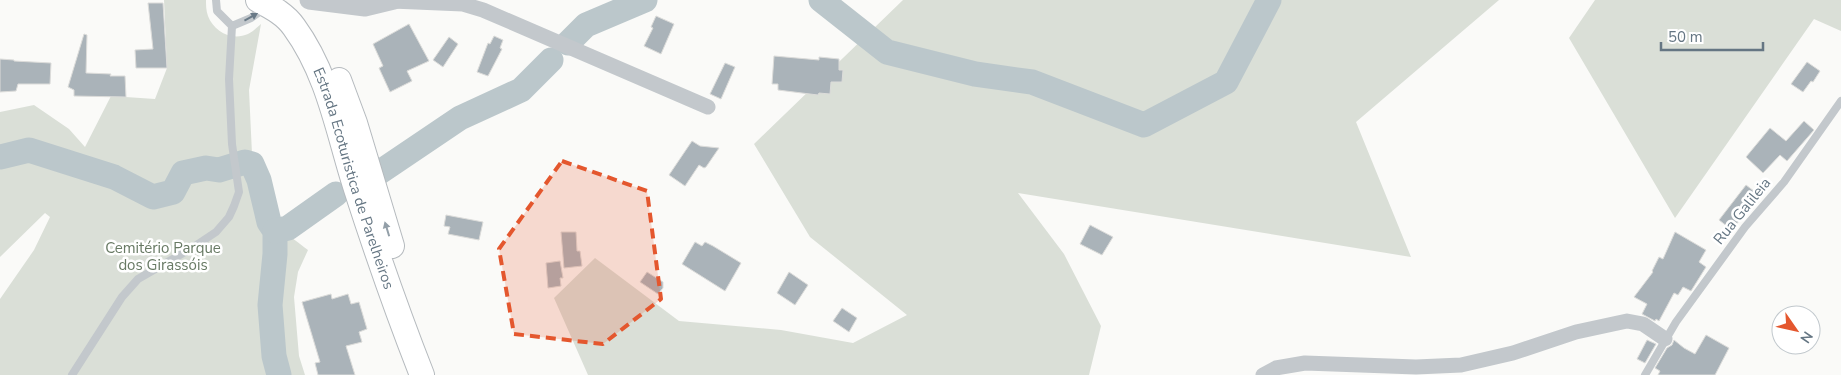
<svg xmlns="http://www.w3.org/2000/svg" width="1841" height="375" font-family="'Nunito Sans',sans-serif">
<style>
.green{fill:#dadfd7}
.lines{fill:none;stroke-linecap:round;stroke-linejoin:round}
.river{stroke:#bbc7cb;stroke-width:25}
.building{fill:#aab3b9;stroke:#dcdcda}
.primary-casing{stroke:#b5babe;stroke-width:26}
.service{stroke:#c3c8cc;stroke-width:8}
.minor{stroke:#c3c8cc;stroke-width:15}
.tertiary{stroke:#c3c8cc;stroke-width:19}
.primary{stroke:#fff;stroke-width:24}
.oneway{fill:#6a7a87}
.oneway2{fill:#939fa8}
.marked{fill:#e4572e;fill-opacity:0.2;stroke:#e4572e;stroke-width:4;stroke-dasharray:10 6;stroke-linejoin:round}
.labels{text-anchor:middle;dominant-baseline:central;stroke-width:5;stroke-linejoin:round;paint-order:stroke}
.street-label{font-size:15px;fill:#657683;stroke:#fff}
.park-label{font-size:15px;fill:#687a64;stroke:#fff}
</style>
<rect width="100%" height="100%" fill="#fafaf8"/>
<!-- green -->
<g class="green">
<path d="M 164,0 L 206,0 C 206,5 206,11 208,16 C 214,32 232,41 248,34 C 253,32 257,27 261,24 L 249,90 L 252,154 C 255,162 262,165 265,173 C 269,183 269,193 270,203 C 275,228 290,236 308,250 L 298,272 L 294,297 L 299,356 L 305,375 L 0,375 L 0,299 L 34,250 L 50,217 L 45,213 L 0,257 L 0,112 L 34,105 L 69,129 L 85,147 L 111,96 L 155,99 L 167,68 Z"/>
<path d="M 903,0 L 1499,0 L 1356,122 L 1411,257 L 1018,193 L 1064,254 L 1101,326 L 1089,375 L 588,375 L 554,298 L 595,258 L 679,321 L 781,330 L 853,343 L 907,315 L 810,237 L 754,144 Z"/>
<path d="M 1595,0 L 1841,0 L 1841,31 L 1814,19 L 1675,218 L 1569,38 Z"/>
</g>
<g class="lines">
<!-- river -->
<g class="river">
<path d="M 821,0 L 887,52 L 975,74 L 1032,82 L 1144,125 L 1226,82 L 1269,0"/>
<path d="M 568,43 L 586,25 L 645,0"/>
<path d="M 0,157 L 29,150 L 114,177 L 153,197 L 173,192 L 183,173 L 206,168 L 219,170 L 245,162 L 252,164 L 259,180 L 269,222 L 275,231 L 275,254 L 270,305 L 274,356 L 279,375"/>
<path d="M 377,174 L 460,118 L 521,90 L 551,60"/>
<path d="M 275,231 L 288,228 L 336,194"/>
</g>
</g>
<!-- building -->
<g class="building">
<path d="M 148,3 L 163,3 L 167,68 L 136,68 L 135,50 L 153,49 Z"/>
<path d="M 656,16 L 674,24 L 661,54 L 644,46 L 653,28 L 651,27 Z"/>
<path d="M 409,24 L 429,61 L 407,71 L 412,81 L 390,92 L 379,68 L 383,66 L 373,44 Z"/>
<path d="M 84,34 L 87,35 L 86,73 L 111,74 L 110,76 L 125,76 L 126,97 L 74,96 L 74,90 L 68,87 Z"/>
<path d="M 494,36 L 503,40 L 500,48 L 502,49 L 488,76 L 477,72 L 488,43 L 490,44 Z"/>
<path d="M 449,37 L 458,44 L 443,67 L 433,60 Z"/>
<path d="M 774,56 L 819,60 L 819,57 L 839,59 L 839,70 L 843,70 L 842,82 L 831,82 L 830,94 L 819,93 L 818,95 L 778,90 L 778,84 L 772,84 Z"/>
<path d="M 0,59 L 14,60 L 14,61 L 51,63 L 50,84 L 18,84 L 16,91 L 0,92 Z"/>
<path d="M 1807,62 L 1820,71 L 1813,82 L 1811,81 L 1803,92 L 1791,84 Z"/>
<path d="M 725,63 L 735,67 L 721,99 L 710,94 Z"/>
<path d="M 1804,121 L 1814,130 L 1787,161 L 1780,155 L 1763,173 L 1746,157 L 1770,128 L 1786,141 Z"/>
<path d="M 692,141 L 700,146 L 719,148 L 706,167 L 704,168 L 699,165 L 685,186 L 669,175 Z"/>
<path d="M 1746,185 L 1759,195 L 1732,230 L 1719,220 Z"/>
<path d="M 446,215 L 483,222 L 479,240 L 448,234 L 450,227 L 444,226 Z"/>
<path d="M 1090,225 L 1113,237 L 1102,255 L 1080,244 Z"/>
<path d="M 561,232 L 576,232 L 577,251 L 580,251 L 582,266 L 564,268 Z"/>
<path d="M 1675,232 L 1706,250 L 1699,262 L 1706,267 L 1691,291 L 1683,287 L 1678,295 L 1674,293 L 1659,321 L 1656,319 L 1655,321 L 1642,314 L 1647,304 L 1634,297 L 1653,272 L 1652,271 L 1659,257 L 1663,259 Z"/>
<path d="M 695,242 L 702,246 L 705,242 L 713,246 L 741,263 L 725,291 L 682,264 Z"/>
<path d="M 560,261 L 563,278 L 560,278 L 561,286 L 548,288 L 546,263 Z"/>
<path d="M 647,272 L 663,282 L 663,288 L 658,294 L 640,282 Z"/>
<path d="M 789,272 L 808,285 L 795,305 L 777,293 Z"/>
<path d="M 331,294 L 332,299 L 348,294 L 351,304 L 359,302 L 367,329 L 359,332 L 362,342 L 346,346 L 355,375 L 318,375 L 315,363 L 320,362 L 302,302 Z"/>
<path d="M 842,308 L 857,318 L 849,332 L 833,321 Z"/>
<path d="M 1706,335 L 1729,348 L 1715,375 L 1658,375 L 1660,371 L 1655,368 L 1667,348 L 1672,345 L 1674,340 L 1684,348 L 1695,354 Z"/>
<path d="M 1647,340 L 1656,344 L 1645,363 L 1637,359 Z"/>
</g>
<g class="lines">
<defs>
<g id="primary">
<path id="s1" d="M 258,0 C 271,7 285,14 294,27 C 329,75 338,133 356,189 C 376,251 398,314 422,375"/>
<path d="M 339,80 L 355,123 L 392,246"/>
</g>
</defs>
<!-- primary casing -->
<use href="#primary" class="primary-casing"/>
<!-- service -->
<g class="service">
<path d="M 232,26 L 251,18 L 265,8"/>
<path d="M 72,375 L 122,297 L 138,279 L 192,248 L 216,232 L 229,217 L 234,206 L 239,192 L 232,144 L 229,79 L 232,26 L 217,11 L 216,0"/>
<path d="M 1645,375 L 1676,322 L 1745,227 L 1784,182 L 1841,101"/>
</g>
<!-- minor -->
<g class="minor">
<path d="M 392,1 L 463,4 L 483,10 L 708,107"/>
<path d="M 1263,375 L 1276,368 L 1305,363 L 1416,367 L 1461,365 L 1513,353 L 1576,332 L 1627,321 L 1643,324 L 1665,339"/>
</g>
<!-- tertiary -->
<path class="tertiary" d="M 309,0 L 365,7 L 394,0"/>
<!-- primary -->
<use href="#primary" class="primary"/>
</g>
<!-- one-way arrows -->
<defs><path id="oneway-solid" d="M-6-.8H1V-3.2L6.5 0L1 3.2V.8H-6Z" transform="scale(1.25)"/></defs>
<use class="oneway" href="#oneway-solid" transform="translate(251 17) rotate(-29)"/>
<use class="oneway2" href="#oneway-solid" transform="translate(387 229) rotate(-107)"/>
<!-- marked area -->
<path class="marked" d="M 562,161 L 647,191 L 661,299 L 603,344 L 514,334 L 499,249 Z"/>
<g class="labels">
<!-- street labels -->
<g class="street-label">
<text stroke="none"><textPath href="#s1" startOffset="209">Estrada Ecoturistica de Parelheiros</textPath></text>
<text transform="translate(1742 211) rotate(-51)">Rua Galileia</text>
</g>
<!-- park labels -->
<g class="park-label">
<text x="163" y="248">Cemitério Parque<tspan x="163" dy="17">dos Girassóis</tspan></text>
</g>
</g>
<!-- north arrow -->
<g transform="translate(1796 330) rotate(124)"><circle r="24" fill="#ffffff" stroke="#c1c8cd"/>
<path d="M0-4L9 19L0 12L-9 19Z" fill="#e4572e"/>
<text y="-8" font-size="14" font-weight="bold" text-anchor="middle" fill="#657683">N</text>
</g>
<!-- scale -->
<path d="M1661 42v8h102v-8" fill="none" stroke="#657683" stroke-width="2.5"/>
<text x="1668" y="42" font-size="15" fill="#657683" stroke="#ffffff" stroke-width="4" paint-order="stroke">50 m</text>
</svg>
